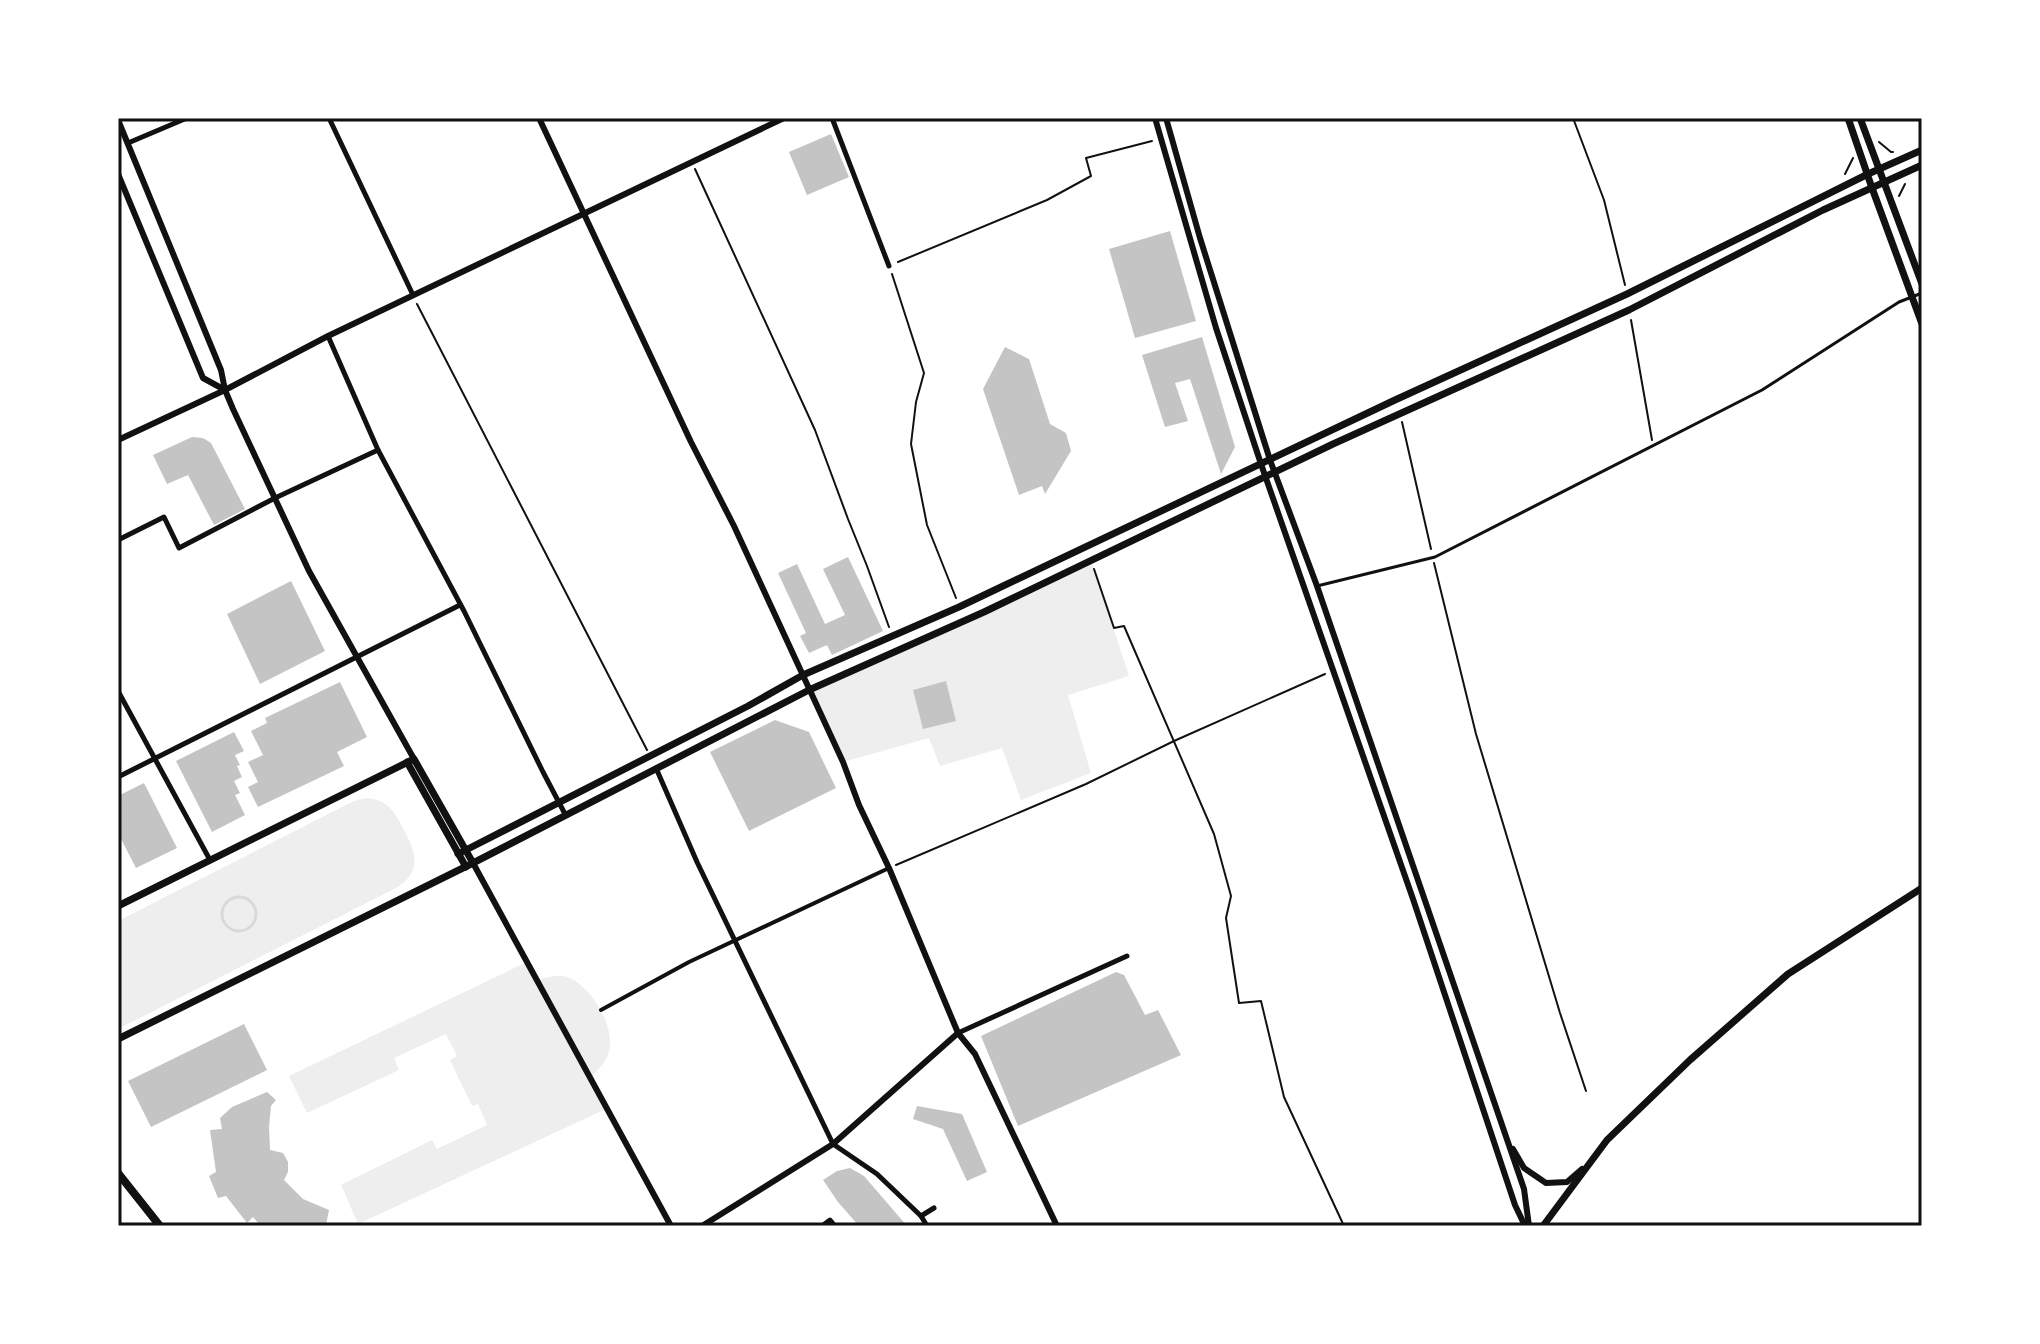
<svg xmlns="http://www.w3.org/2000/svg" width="2040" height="1344" font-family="Inter,sans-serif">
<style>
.green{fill:#eee}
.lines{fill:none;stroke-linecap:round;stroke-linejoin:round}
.stream{stroke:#d9d9d9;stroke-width:3}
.building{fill:#c4c4c4}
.path{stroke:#111;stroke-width:2}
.service{stroke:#111;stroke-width:3}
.pedestrian{stroke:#111;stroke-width:4}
.minor{stroke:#111;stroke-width:5}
.tertiary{stroke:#111;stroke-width:6}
.secondary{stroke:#111;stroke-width:7}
.primary{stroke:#111;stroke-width:8}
.neatline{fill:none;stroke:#111;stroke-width:3}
</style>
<rect width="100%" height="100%" fill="#fff"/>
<!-- green -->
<g class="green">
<path d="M 1091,560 L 1129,676 L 1068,695 L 1091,773 L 1021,800 L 1002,748 L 940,766 L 929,738 L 843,762 L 809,690 Z"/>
<path d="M 367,798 C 388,800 395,812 404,830 C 416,853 422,870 398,887 L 118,1029 L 118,921 L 354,801 Z"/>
<path d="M 527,962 L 537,980 C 545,978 554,975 563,976 C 589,981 616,1026 609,1052 C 606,1062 597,1071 590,1078 L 606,1109 L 358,1224 L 341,1185 L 432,1140 L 437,1149 L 487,1125 L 478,1104 L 472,1106 L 450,1060 L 457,1056 L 446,1034 L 394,1058 L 399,1070 L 307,1113 L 289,1076 Z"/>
</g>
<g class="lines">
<!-- stream -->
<circle class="stream" cx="239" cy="914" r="17"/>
</g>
<!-- building -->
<g class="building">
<path d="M 831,134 L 849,177 L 807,195 L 789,152 Z"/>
<path d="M 1170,231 L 1196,321 L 1135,338 L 1109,249 Z"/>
<path d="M 1202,337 L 1235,447 L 1221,474 L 1190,379 L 1175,383 L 1188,421 L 1165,427 L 1142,355 Z"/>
<path d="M 1005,347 L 1029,359 L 1050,424 L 1066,433 L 1071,451 L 1045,494 L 1042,486 L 1019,495 L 983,389 Z"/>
<path d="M 192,437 L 203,438 L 211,443 L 245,509 L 214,525 L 188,475 L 167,484 L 153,455 Z"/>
<path d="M 848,557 L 883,631 L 832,655 L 827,645 L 809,653 L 800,636 L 806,633 L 778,573 L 797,564 L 825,624 L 845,615 L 823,569 Z"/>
<path d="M 291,581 L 325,651 L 260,684 L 227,614 Z"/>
<path d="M 946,681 L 956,721 L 923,729 L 913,690 Z"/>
<path d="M 340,682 L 367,737 L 337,752 L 344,766 L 258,807 L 248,787 L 258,782 L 248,762 L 263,755 L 251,731 L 267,723 L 265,718 Z"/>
<path d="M 775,720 L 809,732 L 836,788 L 749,831 L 710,752 Z"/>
<path d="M 234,732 L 244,751 L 235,755 L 240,765 L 237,766 L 242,777 L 234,781 L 240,793 L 235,795 L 245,815 L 212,832 L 176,761 Z"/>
<path d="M 144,783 L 177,848 L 136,868 L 118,833 L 118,796 Z"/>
<path d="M 1116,972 L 1124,975 L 1145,1015 L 1158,1010 L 1181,1055 L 1018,1126 L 981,1036 Z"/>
<path d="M 244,1024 L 267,1070 L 151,1127 L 128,1081 Z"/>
<path d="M 267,1092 L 276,1100 L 271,1106 L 269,1127 L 270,1150 L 283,1153 L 288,1162 L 288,1172 L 284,1180 L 303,1199 L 329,1210 L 326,1225 L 261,1226 L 253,1217 L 247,1223 L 226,1196 L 218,1198 L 209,1176 L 216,1172 L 210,1130 L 222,1129 L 220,1118 L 232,1107 Z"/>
<path d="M 917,1106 L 962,1114 L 987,1172 L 967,1181 L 943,1129 L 913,1119 Z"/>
<path d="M 850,1168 L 864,1176 L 907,1226 L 859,1226 L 838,1202 L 823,1180 L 837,1171 Z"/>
</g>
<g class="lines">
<!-- path -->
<g class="path">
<path d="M 1573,118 L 1604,200 L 1625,285"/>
<path d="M 1879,142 L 1891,152 L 1893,152"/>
<path d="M 695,169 L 815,430 L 848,519 L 867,566 L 889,627"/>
<path d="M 1845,174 L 1853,158"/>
<path d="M 1899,196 L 1905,184"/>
<path d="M 898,262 L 1047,200 L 1091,176 L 1086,158 L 1152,141"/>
<path d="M 892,274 L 924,373 L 916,402 L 911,444 L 927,525 L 956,598"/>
<path d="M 417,304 L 647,750"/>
<path d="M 1631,320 L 1652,440"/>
<path d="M 1402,422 L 1431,549"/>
<path d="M 1434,563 L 1476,734 L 1560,1013 L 1586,1091"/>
<path d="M 1094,569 L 1114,628 L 1124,626 L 1214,834 L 1231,896 L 1226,918 L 1239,1003 L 1261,1001 L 1284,1097 L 1344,1226"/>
<path d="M 896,865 L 1086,784 L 1174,741 L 1325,674"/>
</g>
<!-- service -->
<path class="service" d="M 1317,586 L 1435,557 L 1762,390 L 1899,302 L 1922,293"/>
<!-- pedestrian -->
<path class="pedestrian" d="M 601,1010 L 689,962 L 889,868"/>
<!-- minor -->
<g class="minor">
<path d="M 329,118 L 413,295"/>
<path d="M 832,118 L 889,266"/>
<path d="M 128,143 L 187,118"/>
<path d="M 328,336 L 378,450 L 464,611 L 543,772 L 565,814"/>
<path d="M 118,540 L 164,517 L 179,548 L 275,498 L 378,450"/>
<path d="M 118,691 L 210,860"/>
<path d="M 656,768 L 697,862 L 833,1144 L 877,1174 L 921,1216 L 927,1226"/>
<path d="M 118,777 L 460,605"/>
<path d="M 958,1033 L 1127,956"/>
<path d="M 921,1216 L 934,1208"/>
<path d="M 822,1226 L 830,1220 L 835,1226"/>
</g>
<!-- tertiary -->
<g class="tertiary">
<path d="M 539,118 L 691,442 L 734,526 L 843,762 L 859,805 L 889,868 L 958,1033 L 975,1054 L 1057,1226"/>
<path d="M 1155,118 L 1216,328 L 1261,464 L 1413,899 L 1515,1205 L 1525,1226"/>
<path d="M 1166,118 L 1200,238 L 1270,460 L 1317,586 L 1524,1189 L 1529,1226"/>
<path d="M 118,120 L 221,370 L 225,390 L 233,409 L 309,571 L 414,759"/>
<path d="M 118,174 L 203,378 L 225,390"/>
<path d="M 118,440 L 225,390 L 328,336 L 784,118"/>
<path d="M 473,863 L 671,1226"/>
<path d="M 1513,1149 L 1524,1168 L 1546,1183 L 1567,1182 L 1582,1169"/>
<path d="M 702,1226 L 833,1144 L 958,1033"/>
</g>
<!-- secondary -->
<g class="secondary">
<path d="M 1848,118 L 1872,188 L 1922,324"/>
<path d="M 1860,118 L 1922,284"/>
<path d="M 407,762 L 466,867"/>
<path d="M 458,854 L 748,706 L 803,675 L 959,607 L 1395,400 L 1627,294 L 1868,174 L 1922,150"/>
<path d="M 118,906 L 414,759 L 473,863"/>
<path d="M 118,1039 L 473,863 L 809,690 L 984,612 L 1333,444 L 1629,310 L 1823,210 L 1922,165"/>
<path d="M 1543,1226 L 1607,1140 L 1690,1060 L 1788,974 L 1922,888"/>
</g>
<!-- primary -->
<path class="primary" d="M 118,1173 L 160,1226"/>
</g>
<!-- border -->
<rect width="2040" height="1344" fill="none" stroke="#ffffff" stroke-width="240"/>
<rect x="120" y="120" width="1800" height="1104" class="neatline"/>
</svg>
